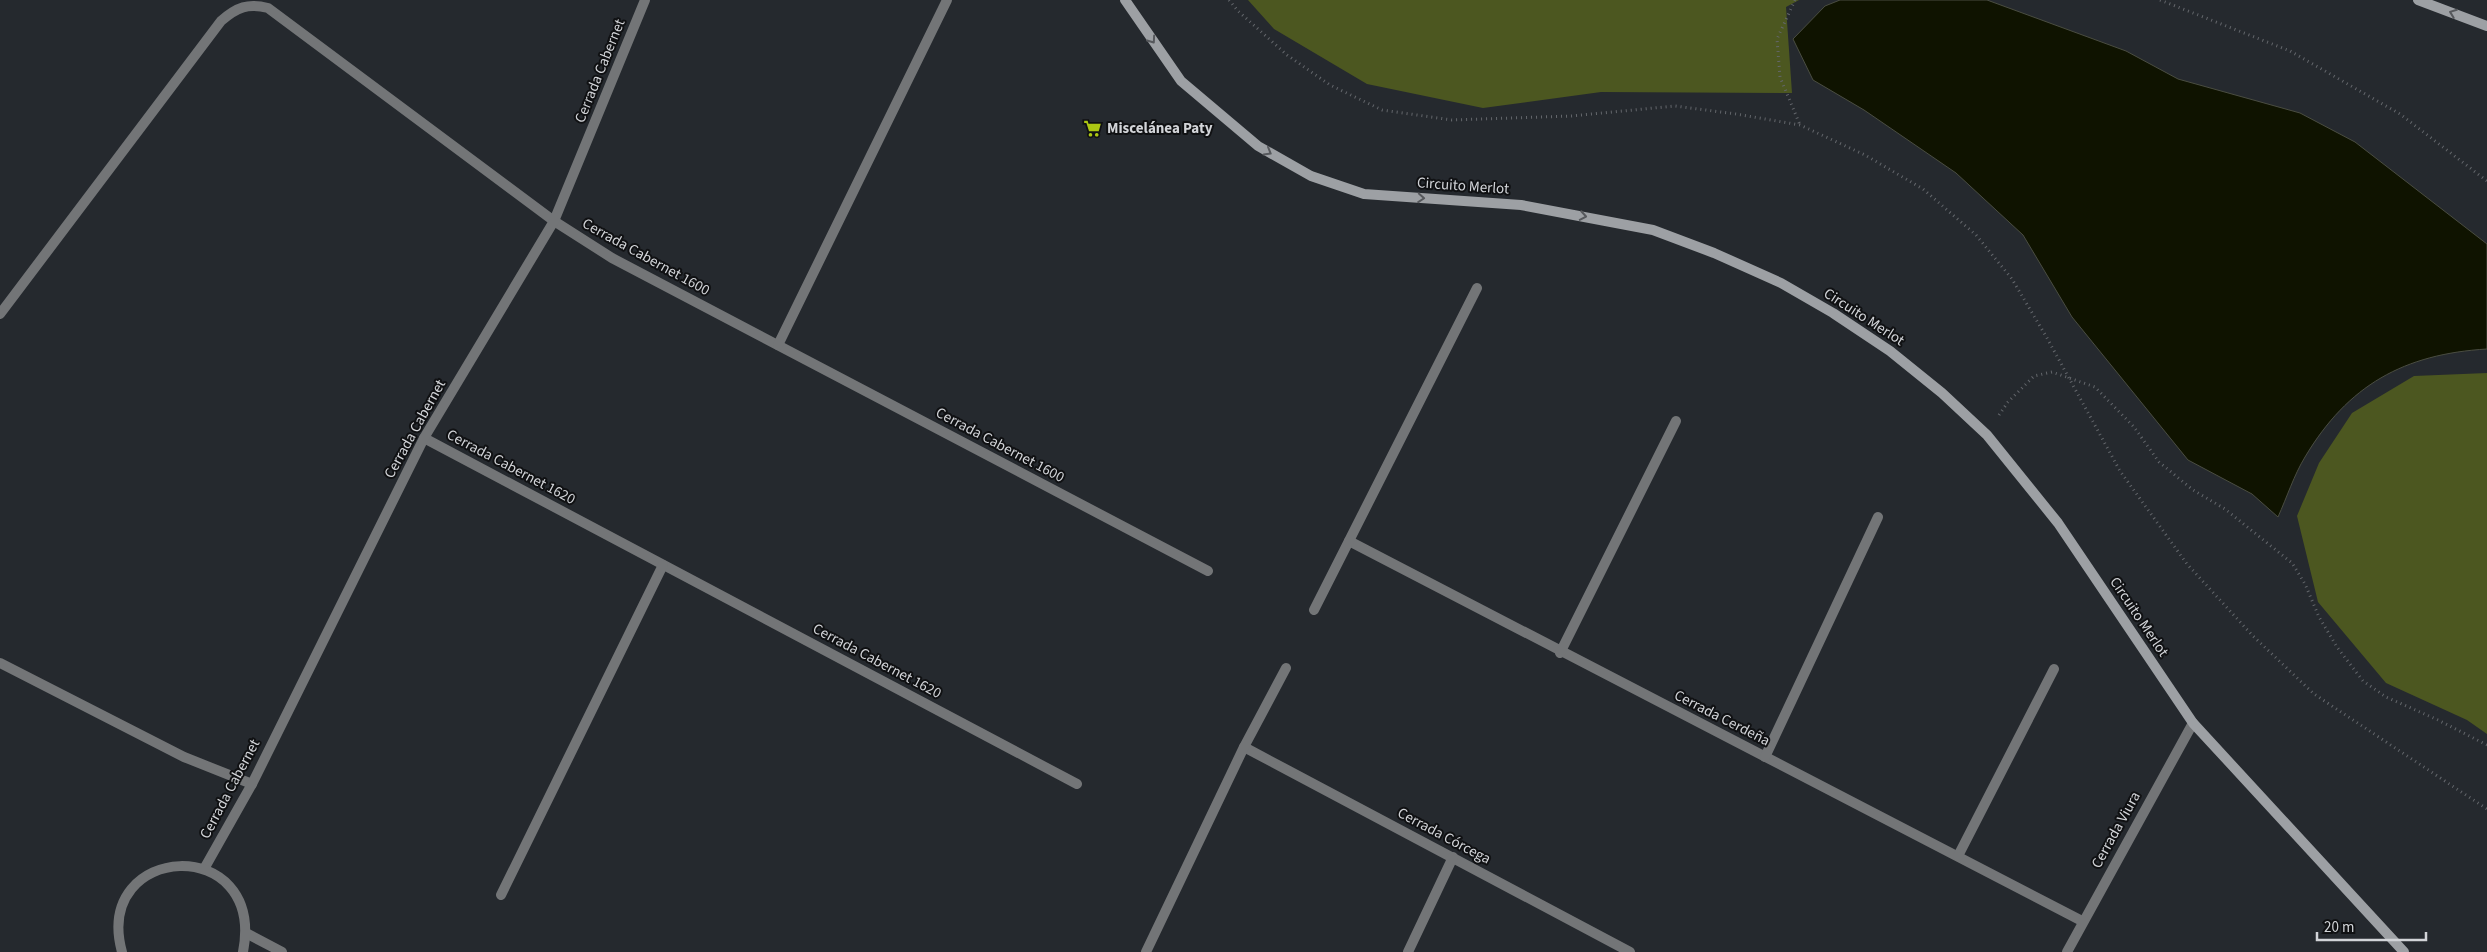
<svg xmlns="http://www.w3.org/2000/svg" width="2487" height="952" font-family="'Source Sans 3',sans-serif">
<style>
.green{fill:#4c5720}
.water{fill:#0f1300;stroke:#4a4d41}
.lines{fill:none;stroke-linecap:round;stroke-linejoin:round}
.path{stroke:#64676c;stroke-width:3;stroke-dasharray:1 4;stroke-linecap:butt}
.street{stroke:#737577;stroke-width:10}
.secondary{stroke:#9da0a4;stroke-width:10}
.oneway{stroke:#56585c}
.labels{text-anchor:middle;dominant-baseline:central;stroke-width:4;stroke-linejoin:round;paint-order:stroke}
.street-label{font-size:15px;fill:#d2d4d8;stroke:#101113}
.poi-label{font-size:15px;font-weight:bold;fill:#d2d4d8;stroke:#101113;text-anchor:start}
</style>
<rect width="100%" height="100%" fill="#25292e"/>
<!-- green -->
<g class="green">
<path d="M 1248,0 L 1799,0 L 1786,7 L 1792,93 L 1601,92 L 1483,108 L 1367,84 L 1274,29 Z"/>
<path d="M 2487,373 L 2487,734 L 2467,720 L 2386,683 L 2318,602 L 2297,516 L 2319,463 L 2352,413 L 2414,376 Z"/>
</g>
<!-- water -->
<path class="water" d="M 1840,0 L 1987,0 L 2126,51 L 2178,79 L 2300,113 L 2355,142 L 2487,244 L 2487,349 C 2404,354 2348,385 2305,457 C 2294,475 2287,497 2278,517 L 2252,494 L 2188,460 L 2072,317 L 2023,235 L 1956,173 L 1864,110 L 1813,80 L 1793,39 L 1825,6 Z"/>
<g class="lines">
<!-- path -->
<g class="path">
<path d="M 1229,0 L 1238,11 L 1287,55 L 1330,85 L 1382,110 L 1452,120 L 1571,116 L 1675,106 L 1736,114 L 1800,125 L 1865,155 L 1923,189 L 1976,235 L 2012,279 L 2047,338 L 2120,471 L 2187,564 L 2252,635 L 2314,694 L 2487,809"/>
<path d="M 1795,0 L 1777,39 L 1780,77 L 1800,125"/>
<path d="M 2160,0 L 2290,51 L 2400,114 L 2487,181"/>
<path d="M 1999,415 L 2008,402 L 2034,376 L 2052,372 L 2095,387 L 2134,427 L 2159,462 L 2193,490 L 2225,509 L 2292,563 L 2305,584 L 2319,617 L 2337,647 L 2363,681 L 2386,697 L 2438,720 L 2487,745"/>
</g>
<!-- street -->
<g class="street">
<path d="M 0,314 L 221,21 C 237,7 248,3 268,8 L 554,221 L 612,258 L 1208,571"/>
<path d="M 778,345 L 947,0"/>
<path d="M 424,438 L 1077,784"/>
<path d="M 1349,541 L 2082,921"/>
<path d="M 1314,610 L 1477,288"/>
<path d="M 1560,653 L 1676,421"/>
<path d="M 0,663 L 184,757 L 252,784"/>
<path d="M 1244,747 L 1630,952"/>
<path d="M 1765,757 L 1878,517"/>
<path d="M 1958,856 L 2054,669"/>
<path d="M 204,869 L 252,784 L 424,438 L 554,221 L 645,0"/>
<path d="M 501,895 L 663,565"/>
<path d="M 246,933 L 282,952"/>
<path d="M 122,952 C 92,842 266,833 243,952"/>
<path d="M 1146,952 L 1244,747 L 1286,668"/>
<path d="M 1408,952 L 1453,857"/>
<path d="M 2067,952 L 2193,723"/>
</g>
<!-- secondary -->
<g class="secondary">
<path d="M 1125,0 L 1181,81 L 1258,146 L 1311,176 L 1364,194 L 1521,205 L 1653,230 L 1714,253 L 1781,283 L 1833,313 L 1890,351 L 1942,393 L 1987,435 L 2058,523 L 2193,723 L 2404,952"/>
<path d="M 2418,0 L 2487,26"/>
</g>
</g>
<!-- one-way arrows -->
<defs><path id="oneway-chevron" d="M-2-3.5L2.5 0L-2 3.5" fill="none" stroke-width="1.6" stroke-linecap="round" stroke-linejoin="round" transform="scale(1.25)"/></defs>
<g class="oneway">
<use href="#oneway-chevron" transform="translate(2453 13) rotate(-159)"/>
<use href="#oneway-chevron" transform="translate(1152 40) rotate(55)"/>
<use href="#oneway-chevron" transform="translate(1268 152) rotate(30)"/>
<use href="#oneway-chevron" transform="translate(1421 198) rotate(4)"/>
<use href="#oneway-chevron" transform="translate(1583 216) rotate(10)"/>
</g>
<!-- icons -->
<defs>
<symbol id="supermarket-bare" viewBox="-9 -9 18 18"><path d="M-6-5.5h2.5l.6 2H6L4.5 2H-2.5L-4.4-4H-6ZM-1.5 3.2a1.3 1.3 0 1 0 .1 0ZM3 3.2a1.3 1.3 0 1 0 .1 0Z" fill="#acc613" stroke="#101113" stroke-width="2.5" paint-order="stroke"/></symbol>
</defs>
<g fill-rule="evenodd">
<use href="#supermarket-bare" x="1080" y="116" width="25" height="25"/>
</g>
<g class="labels">
<!-- street labels -->
<g class="street-label">
<text transform="translate(600 71) rotate(-68)">Cerrada Cabernet</text>
<text transform="translate(1463 186) rotate(4)">Circuito Merlot</text>
<text transform="translate(646 257) rotate(29)">Cerrada Cabernet 1600</text>
<text transform="translate(1864 317) rotate(33)">Circuito Merlot</text>
<text transform="translate(415 429) rotate(-61)">Cerrada Cabernet</text>
<text transform="translate(1000 445) rotate(28)">Cerrada Cabernet 1600</text>
<text transform="translate(511 467) rotate(28)">Cerrada Cabernet 1620</text>
<text transform="translate(2139 617) rotate(56)">Circuito Merlot</text>
<text transform="translate(877 661) rotate(28)">Cerrada Cabernet 1620</text>
<text transform="translate(1722 718) rotate(27)">Cerrada Cerdeña</text>
<text transform="translate(230 789) rotate(-62)">Cerrada Cabernet</text>
<text transform="translate(2116 830) rotate(-61)">Cerrada Viura</text>
<text transform="translate(1444 836) rotate(28)">Cerrada Córcega</text>
</g>
<!-- poi labels -->
<g class="poi-label">
<text x="1107" y="128">Miscelánea Paty</text>
</g>
</g>
<!-- scale -->
<path d="M2317 932v8h109v-8" fill="none" stroke="#d2d4d8" stroke-width="2.5"/>
<text x="2324" y="932" font-size="15" fill="#d2d4d8" stroke="#101113" stroke-width="4" paint-order="stroke">20 m</text>
</svg>
